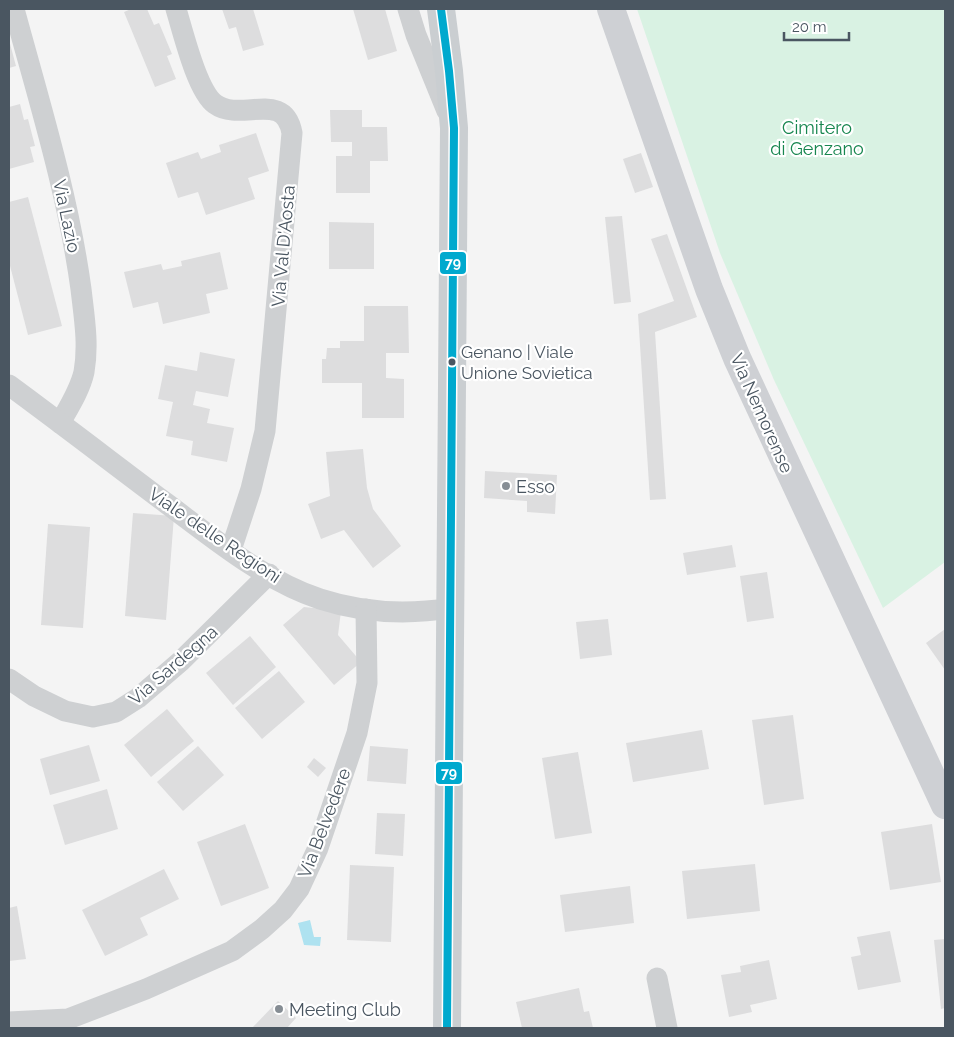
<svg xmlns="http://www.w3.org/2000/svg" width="954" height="1037" font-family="Raleway,sans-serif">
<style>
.green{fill:#d9f2e3}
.water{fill:#aee2f0}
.building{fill:#ddddde}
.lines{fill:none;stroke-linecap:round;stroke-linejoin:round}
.minor{stroke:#ced0d2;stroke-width:21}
.secondary{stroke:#ced0d4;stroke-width:28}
.primary{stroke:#caced1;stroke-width:28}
.bus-1-casing{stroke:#fff;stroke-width:11}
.bus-1{stroke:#00a9ce;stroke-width:8}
.bus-dot{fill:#4a5661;stroke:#fff;stroke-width:2}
.poi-dot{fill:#868d94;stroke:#fff;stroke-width:2}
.labels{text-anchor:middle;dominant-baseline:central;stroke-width:4.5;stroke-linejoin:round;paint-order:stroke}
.bus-label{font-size:17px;fill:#4a5661;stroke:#fff;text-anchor:start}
.park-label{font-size:18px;fill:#17864f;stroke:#fff}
.street-label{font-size:18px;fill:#4a5661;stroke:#fff}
.poi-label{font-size:18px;fill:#4a5661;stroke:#fff;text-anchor:start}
.line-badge{stroke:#fff;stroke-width:2}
.badge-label{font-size:14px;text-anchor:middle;font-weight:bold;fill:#fff}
</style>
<rect width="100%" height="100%" fill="#f4f4f4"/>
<!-- green -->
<path class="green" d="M 637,9 L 945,9 L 945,562 L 883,608 L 774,380 L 720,253 Z"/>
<!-- water -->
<path class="water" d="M 310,920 L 314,937 L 321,937 L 320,946 L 304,945 L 298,923 Z"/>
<!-- building -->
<g class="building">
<path d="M 131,9 L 147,9 L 154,25 L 159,23 L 172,54 L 167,56 L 176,79 L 155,87 L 124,12 Z"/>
<path d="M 222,9 L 253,9 L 264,45 L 243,51 L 236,27 L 229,29 Z"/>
<path d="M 353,9 L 385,9 L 397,51 L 368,60 Z"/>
<path d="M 9,40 L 16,66 L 9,68 Z"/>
<path d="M 20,104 L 24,120 L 28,119 L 35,146 L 30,147 L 34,162 L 9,169 L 9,107 Z"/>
<path d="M 330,110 L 362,110 L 362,127 L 387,127 L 388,161 L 370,161 L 370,193 L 336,193 L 336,156 L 352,156 L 352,142 L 331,142 Z"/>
<path d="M 256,133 L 269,171 L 248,178 L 255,199 L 206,215 L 198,192 L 178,198 L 166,163 L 198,152 L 201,159 L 221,152 L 219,145 Z"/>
<path d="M 641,153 L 653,187 L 635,193 L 623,159 Z"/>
<path d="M 28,197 L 62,326 L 28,335 L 9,262 L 9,202 Z"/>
<path d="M 622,216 L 631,302 L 614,304 L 605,217 Z"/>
<path d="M 329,222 L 374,223 L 374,269 L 329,269 Z"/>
<path d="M 667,234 L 697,317 L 655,332 L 666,499 L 650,500 L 638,314 L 674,301 L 651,239 Z"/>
<path d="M 220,252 L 228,289 L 206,294 L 210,313 L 163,324 L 158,302 L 133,308 L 124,272 L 161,264 L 163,270 L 182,266 L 181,261 Z"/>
<path d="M 364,306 L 408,306 L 409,353 L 386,353 L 386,378 L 404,379 L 404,418 L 362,418 L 362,383 L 322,383 L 322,359 L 326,359 L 327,348 L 340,348 L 340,341 L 364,341 Z"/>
<path d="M 200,352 L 235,359 L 228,397 L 196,391 L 193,405 L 210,409 L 207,423 L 234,428 L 227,462 L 191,455 L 193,441 L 166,436 L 173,402 L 158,399 L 165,365 L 197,371 Z"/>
<path d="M 363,449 L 367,488 L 373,509 L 401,546 L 373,568 L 344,530 L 321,539 L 308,504 L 330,496 L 326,452 Z"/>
<path d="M 485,471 L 557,475 L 555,514 L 527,512 L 527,501 L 484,498 Z"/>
<path d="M 133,513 L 174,516 L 166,620 L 125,616 Z"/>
<path d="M 48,524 L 90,527 L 83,628 L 41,625 Z"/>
<path d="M 732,545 L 736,567 L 687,575 L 683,553 Z"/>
<path d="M 767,572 L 774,618 L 747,622 L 740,576 Z"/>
<path d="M 304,607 L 341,611 L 338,635 L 361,662 L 334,685 L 283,625 Z"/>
<path d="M 608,619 L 612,655 L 580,659 L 576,622 Z"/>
<path d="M 945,629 L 945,670 L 926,643 Z"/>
<path d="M 250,636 L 276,667 L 233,705 L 206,673 Z"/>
<path d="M 279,671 L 305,702 L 262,739 L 235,708 Z"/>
<path d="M 167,709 L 194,741 L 151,777 L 124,745 Z"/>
<path d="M 793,715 L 804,799 L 764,805 L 752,720 Z"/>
<path d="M 702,730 L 709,769 L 633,782 L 626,743 Z"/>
<path d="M 89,745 L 100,781 L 50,795 L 40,759 Z"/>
<path d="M 198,746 L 224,775 L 183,811 L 157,782 Z"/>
<path d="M 370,746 L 408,749 L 406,784 L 367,781 Z"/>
<path d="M 578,752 L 592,833 L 555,839 L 542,758 Z"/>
<path d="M 314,758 L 326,768 L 318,777 L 307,767 Z"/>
<path d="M 107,789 L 118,829 L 65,845 L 53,805 Z"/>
<path d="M 377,813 L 405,814 L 403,856 L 375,854 Z"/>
<path d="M 245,824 L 269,888 L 221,906 L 197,842 Z"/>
<path d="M 932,824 L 941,882 L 890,890 L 881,832 Z"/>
<path d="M 755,864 L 760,911 L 687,919 L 682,871 Z"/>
<path d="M 350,865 L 394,867 L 391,942 L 347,940 Z"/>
<path d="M 164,869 L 179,899 L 140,918 L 148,935 L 105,956 L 82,910 Z"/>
<path d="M 630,886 L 634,923 L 565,932 L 560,895 Z"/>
<path d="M 17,906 L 26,959 L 9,961 L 9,908 Z"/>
<path d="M 890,931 L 901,982 L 858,990 L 851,957 L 861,955 L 857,937 Z"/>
<path d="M 945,939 L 945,1008 L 941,1009 L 934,940 Z"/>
<path d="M 769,960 L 777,999 L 750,1005 L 752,1012 L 729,1017 L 721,975 L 741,972 L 740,966 Z"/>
<path d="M 579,988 L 584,1012 L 589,1011 L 593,1028 L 522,1028 L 516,1002 Z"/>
<path d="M 278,1001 L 296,1018 L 287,1028 L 252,1028 Z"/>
</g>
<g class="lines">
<!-- minor -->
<g class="minor">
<path d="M 14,9 C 39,101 68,194 81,289 C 84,316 89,344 84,372 C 80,390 69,407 60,423"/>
<path d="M 176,9 C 183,32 197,91 215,104 C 241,123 284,89 292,133 L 265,431 L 251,489 L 231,550"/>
<path d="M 408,9 L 416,35 L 447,111"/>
<path d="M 9,385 C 62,424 114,464 166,503 C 213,538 263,580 320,599 C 363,613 407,615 451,608"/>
<path d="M 9,679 L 34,696 L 65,711 L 93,717 L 116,712 L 138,698 L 181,661 L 269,574"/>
<path d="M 657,978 L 667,1028"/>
<path d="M 9,1022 L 68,1019 L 146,989 L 232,951 L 262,929 L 283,910 L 299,889 L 318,848 L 357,733 L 367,683 L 366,609"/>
</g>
<!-- secondary -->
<path class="secondary" d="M 611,9 L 709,289 L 737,358 L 945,805"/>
<!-- primary -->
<path class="primary" d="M 441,9 L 449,71 L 454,128 L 447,1028"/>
<defs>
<path id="bus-1" d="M 441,9 L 449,71 L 454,128 L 447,1028"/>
</defs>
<!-- bus-1 casing -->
<use href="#bus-1" class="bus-1-casing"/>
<!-- bus-1 -->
<use href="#bus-1" class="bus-1"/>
</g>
<!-- markers -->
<circle class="bus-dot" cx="452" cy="362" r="4.5"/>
<g class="poi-dot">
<circle cx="506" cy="486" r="5"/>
<circle cx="279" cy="1009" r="5"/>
</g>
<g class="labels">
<!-- bus labels -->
<g class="bus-label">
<text x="461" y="352">Genano | Viale<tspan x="461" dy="21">Unione Sovietica</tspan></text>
</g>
<!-- park labels -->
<g class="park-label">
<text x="817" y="127">Cimitero<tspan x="817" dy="21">di Genzano</tspan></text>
</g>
<!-- street labels -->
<g class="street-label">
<text transform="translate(67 216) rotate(78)">Via Lazio</text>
<text transform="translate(283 246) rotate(-85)">Via Val D'Aosta</text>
<text transform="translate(762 413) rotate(66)">Via Nemorense</text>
<text transform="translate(215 535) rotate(34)">Viale delle Regioni</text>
<text transform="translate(173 665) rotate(-41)">Via Sardegna</text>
<text transform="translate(324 823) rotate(-69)">Via Belvedere</text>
</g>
<!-- poi labels -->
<g class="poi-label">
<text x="516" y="486">Esso</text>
<text x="289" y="1009">Meeting Club</text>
</g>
</g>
<g class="line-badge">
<rect x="439" y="251" width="28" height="24" rx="5" fill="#00a9ce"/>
<rect x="435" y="761" width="28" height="24" rx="5" fill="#00a9ce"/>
</g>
<g class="badge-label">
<text x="453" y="268">79</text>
<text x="449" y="778">79</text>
</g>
<!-- border -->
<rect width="954" height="1037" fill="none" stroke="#4a5661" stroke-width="20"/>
<!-- scale -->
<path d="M784 32v8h65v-8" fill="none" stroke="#4a5661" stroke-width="2.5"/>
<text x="792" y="32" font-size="15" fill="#4a5661" stroke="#ffffff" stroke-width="4" paint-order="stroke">20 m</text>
</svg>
